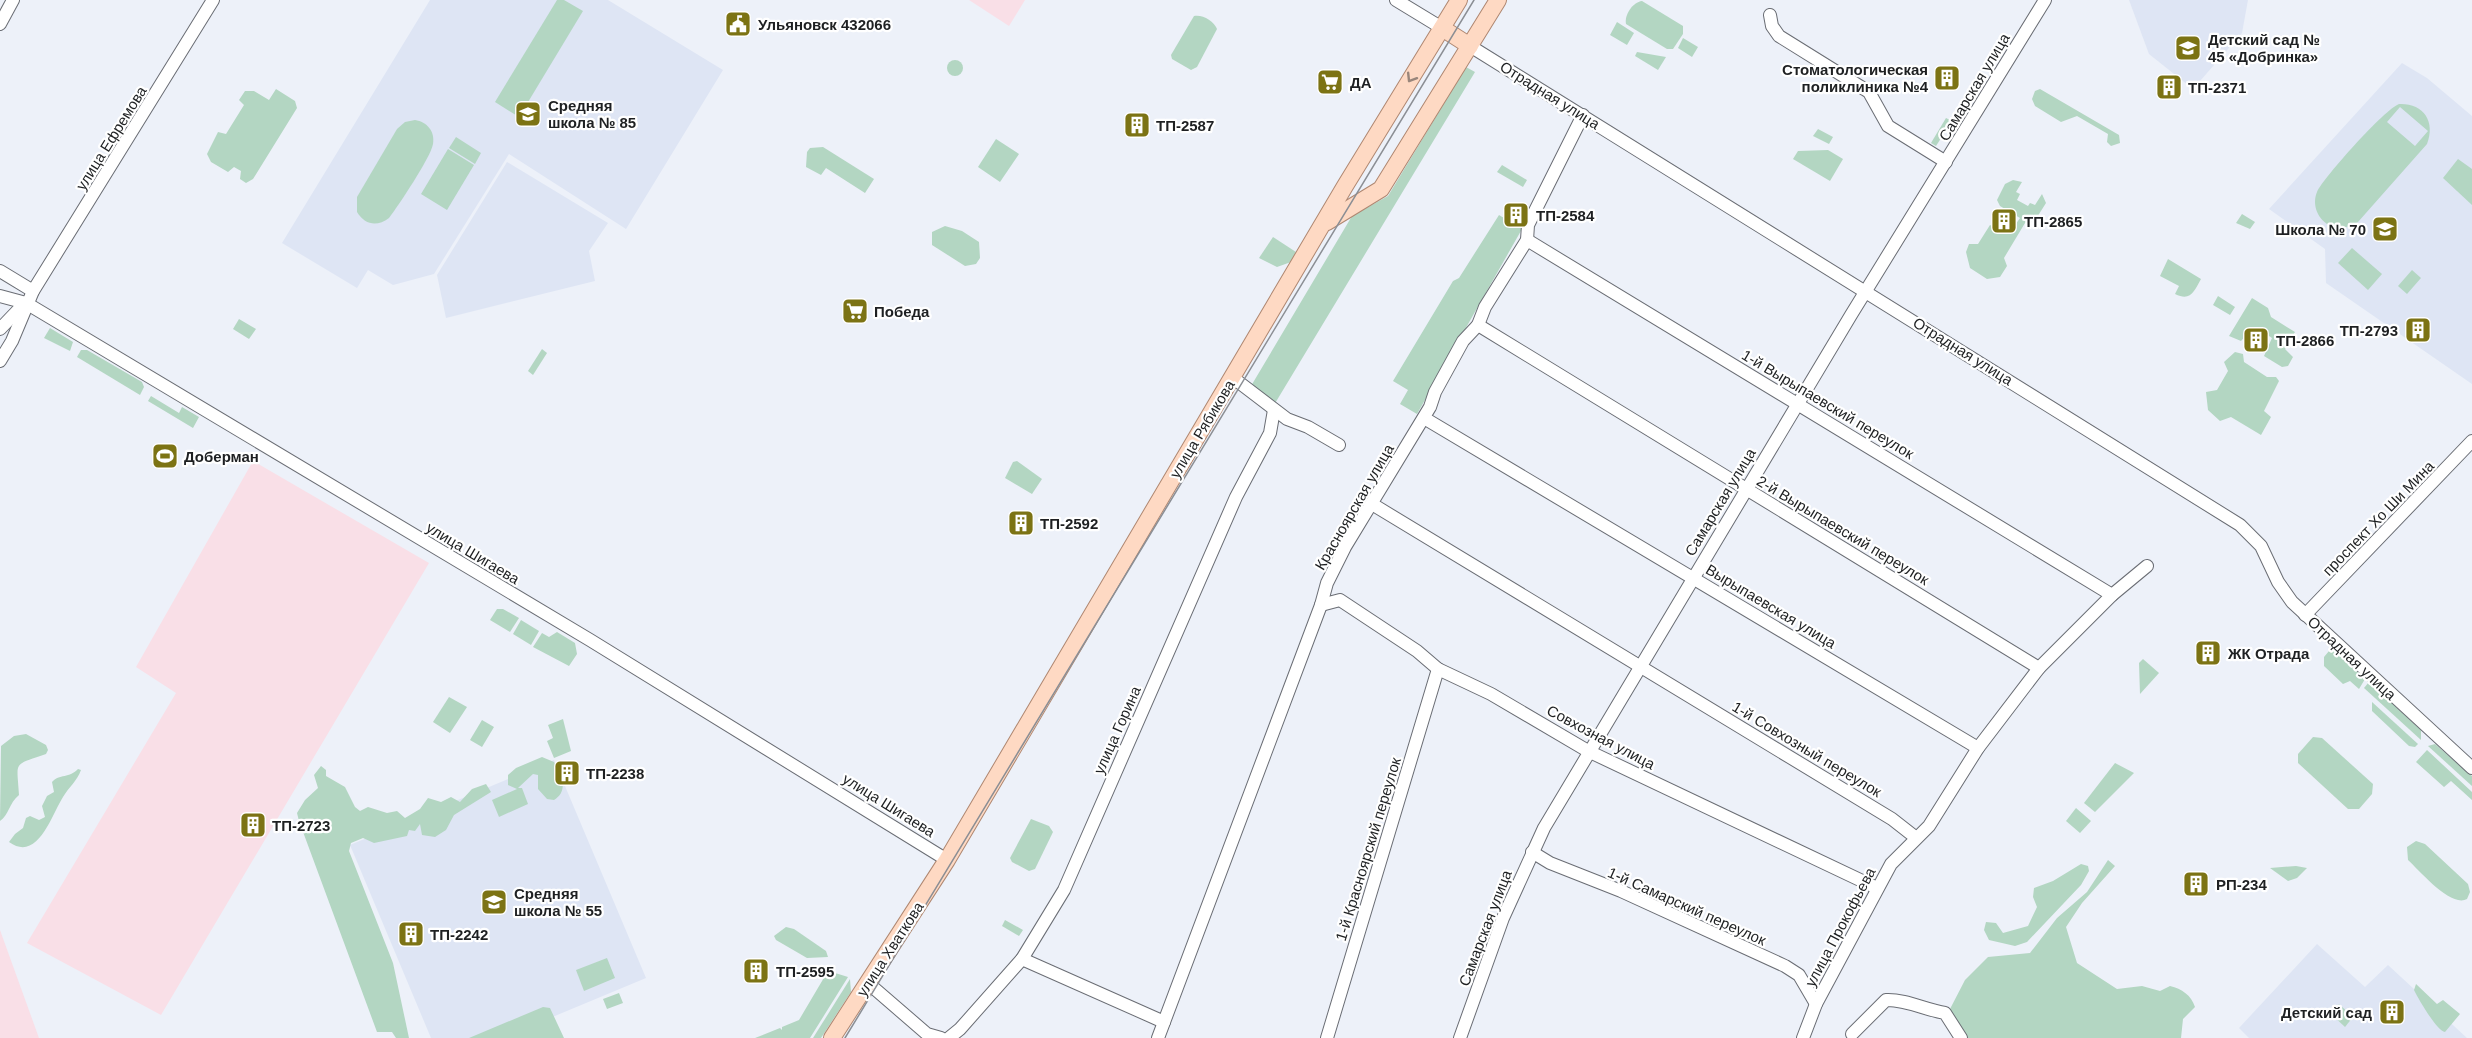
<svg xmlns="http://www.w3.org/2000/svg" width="2472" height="1038" font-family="Helvetica,sans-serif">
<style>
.built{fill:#dee5f4}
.industrial{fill:#f9dfe7}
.green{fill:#b3d6c2;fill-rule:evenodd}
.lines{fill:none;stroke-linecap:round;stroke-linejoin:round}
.minor-casing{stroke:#6a6d74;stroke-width:14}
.major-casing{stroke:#af8771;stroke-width:18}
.minor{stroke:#fff;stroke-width:12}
.major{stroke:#fed9c3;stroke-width:16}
.tram{stroke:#8b8e94;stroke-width:1.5}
.oneway{stroke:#99867b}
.labels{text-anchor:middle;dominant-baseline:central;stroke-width:4.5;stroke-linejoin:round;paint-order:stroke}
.poi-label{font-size:15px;font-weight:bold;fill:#1e2022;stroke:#fff;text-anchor:start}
.street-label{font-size:15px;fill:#1e2022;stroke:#fff}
</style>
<rect width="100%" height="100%" fill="#edf1f9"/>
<!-- built -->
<g class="built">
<path d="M 430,0 L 608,0 L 723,70 L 626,229 L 509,154 L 434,274 L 393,285 L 368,270 L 357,288 L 282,243 Z"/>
<path d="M 2129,0 L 2248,0 L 2242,33 L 2193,89 L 2149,54 Z"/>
<path d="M 2402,63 L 2427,78 L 2472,116 L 2472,384 L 2326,283 L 2325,249 L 2269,209 Z"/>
<path d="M 507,162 L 608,223 L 589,251 L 595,281 L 446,318 L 437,275 Z"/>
<path d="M 554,760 L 646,978 L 502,1038 L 431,1038 L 350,845 Z"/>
<path d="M 2317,944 L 2365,987 L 2388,965 L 2467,1038 L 2249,1038 L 2239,1028 Z"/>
</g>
<!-- industrial -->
<g class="industrial">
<path d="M 969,0 L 1025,0 L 1009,26 Z"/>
<path d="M 253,461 L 429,563 L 161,1015 L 27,943 L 176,693 L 136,667 Z"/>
<path d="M 0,930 L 39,1038 L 0,1038 Z"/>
</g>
<!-- green -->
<g class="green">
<path d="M 557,0 L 564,0 L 583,11 L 519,117 L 495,102 Z"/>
<path d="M 1642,1 L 1683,26 L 1683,34 L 1673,49 L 1667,49 L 1626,24 C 1624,15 1633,2 1642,1 Z"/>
<path d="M 1194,16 C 1202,14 1214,21 1217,29 L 1197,67 L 1191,70 L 1172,59 L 1171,55 Z"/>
<path d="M 1617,22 L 1634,33 L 1627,45 L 1610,35 Z"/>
<path d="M 1683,38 L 1698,47 L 1692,57 L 1678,48 Z"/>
<path d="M 1637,52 L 1666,57 L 1658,70 L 1635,56 Z"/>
<circle cx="955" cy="68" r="8"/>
<path d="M 1466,67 L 1475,72 L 1274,405 L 1251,386 L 1352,216 L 1388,196 Z"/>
<path d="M 276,89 L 295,101 L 297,108 L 253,179 L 246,183 L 240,179 L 241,171 L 234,167 L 228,172 L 211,162 L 207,154 L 218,132 L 226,134 L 244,105 L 239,100 L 245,91 L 254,91 L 269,100 Z"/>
<path d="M 2040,89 L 2119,135 L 2120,143 L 2111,146 L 2107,142 L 2108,134 L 2077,116 L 2061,122 L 2035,106 L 2032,99 L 2035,91 Z"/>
<path d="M 2399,104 C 2423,103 2436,121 2427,144 L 2358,222 C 2348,228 2338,231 2327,224 C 2317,217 2312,204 2317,192 C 2324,177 2385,109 2399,104 ZM 2400,107 L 2428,131 L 2415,146 L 2387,122 Z"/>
<path d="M 1946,118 L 1952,121 L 1936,146 L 1931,143 Z"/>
<path d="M 415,120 C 427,122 435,131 433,144 C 431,157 398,206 389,218 C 377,227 365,225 357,212 L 357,197 L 397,129 L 405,122 Z"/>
<path d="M 1818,129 L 1833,137 L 1829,144 L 1813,136 Z"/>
<path d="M 456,137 L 481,153 L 475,164 L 449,148 Z"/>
<path d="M 996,139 L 1019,154 L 1000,182 L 978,167 Z"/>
<path d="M 823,147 L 874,179 L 865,193 L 826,168 L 821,175 L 806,167 L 807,152 L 810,148 Z"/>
<path d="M 448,149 L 474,165 L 447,210 L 421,194 Z"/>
<path d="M 1828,150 L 1843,159 L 1830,181 L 1793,159 L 1798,151 Z"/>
<path d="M 2458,159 L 2472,169 L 2472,205 L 2443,178 Z"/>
<path d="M 1502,165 L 1527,180 L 1523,187 L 1497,172 Z"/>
<path d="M 2013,180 L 2022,182 L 2016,192 L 2020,194 L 2017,200 L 2028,206 L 2030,203 L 2035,205 L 2042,194 L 2046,203 L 2034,222 L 2025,223 L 2004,258 L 2007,266 L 2000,277 L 1987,279 L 1970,268 L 1966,252 L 1969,244 L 1978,244 L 1990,225 L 2002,232 L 2005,228 L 2011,231 L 2020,218 L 2000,206 L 1997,200 L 2005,184 Z"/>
<path d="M 2242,214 L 2255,222 L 2250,229 L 2236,223 Z"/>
<path d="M 1499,215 L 1522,229 L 1417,414 L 1400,404 L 1408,390 L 1393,381 L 1453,281 L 1459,278 Z"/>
<path d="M 945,226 L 962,231 L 979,242 L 980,258 L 976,264 L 965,266 L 932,245 L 932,232 Z"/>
<path d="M 1273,237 L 1296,252 L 1291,262 L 1277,267 L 1259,258 Z"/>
<path d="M 2352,248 L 2382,274 L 2368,290 L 2338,263 Z"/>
<path d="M 2168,259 L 2201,279 C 2194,291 2191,302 2175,294 L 2179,286 L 2160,276 Z"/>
<path d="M 2412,270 L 2421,278 L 2407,294 L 2398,286 Z"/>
<path d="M 2218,296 L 2235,307 L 2230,315 L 2213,305 Z"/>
<path d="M 2252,298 L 2268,308 L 2271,317 L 2295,332 L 2285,349 L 2293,357 L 2288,366 L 2282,367 L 2264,356 L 2272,338 L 2257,328 L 2253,334 L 2249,332 L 2241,341 L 2229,336 Z"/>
<path d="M 239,319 L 256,329 L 249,339 L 233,329 Z"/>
<path d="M 50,328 L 73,342 L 70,351 L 44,338 Z"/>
<path d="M 542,349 L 547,353 L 533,375 L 528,371 Z"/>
<path d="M 81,350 L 87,350 L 142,382 L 144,387 L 140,395 L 77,357 Z"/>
<path d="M 2235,352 L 2243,354 L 2244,362 L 2267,377 L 2276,377 L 2279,381 L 2264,411 L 2271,417 L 2261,435 L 2231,417 L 2220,421 L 2208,410 L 2206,392 L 2217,390 L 2228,371 L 2224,362 Z"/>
<path d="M 151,396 L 179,413 L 182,407 L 199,417 L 193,428 L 148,401 Z"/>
<path d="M 1017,461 L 1042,479 L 1032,494 L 1005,478 L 1013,462 Z"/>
<path d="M 497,609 L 503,609 L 519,618 L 510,632 L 490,620 Z"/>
<path d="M 521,620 L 539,631 L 531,645 L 513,634 Z"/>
<path d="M 557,632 L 575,643 L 577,654 L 569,666 L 533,647 L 542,633 L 549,637 Z"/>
<path d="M 2329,651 L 2336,651 L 2365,679 L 2359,689 L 2350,681 L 2343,684 L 2324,666 L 2324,657 Z"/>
<path d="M 2143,659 L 2159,673 L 2140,694 L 2139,663 Z"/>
<path d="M 2369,682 L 2421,730 L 2421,740 L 2364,688 Z"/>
<path d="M 449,697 L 467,707 L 450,733 L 433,722 Z"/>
<path d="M 2372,702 L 2418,744 L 2415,747 L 2409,746 L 2372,711 Z"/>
<path d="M 563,719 L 571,751 L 554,758 L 547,741 L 553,738 L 548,725 Z"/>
<path d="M 482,720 L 494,727 L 482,747 L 470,740 Z"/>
<path d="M 26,734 L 46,745 L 48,750 L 46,754 C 12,766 17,760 19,795 C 9,803 9,815 0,821 L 1,746 L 14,736 Z"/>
<path d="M 2313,737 L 2322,738 L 2373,784 L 2372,794 L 2359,809 L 2348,809 L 2298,763 L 2298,754 Z"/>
<path d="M 2435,744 L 2472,776 L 2472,786 L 2428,746 Z"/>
<path d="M 2427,750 L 2472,792 L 2472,800 L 2451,781 L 2444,787 L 2416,762 Z"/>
<path d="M 542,757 L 554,762 C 560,775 570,790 554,800 L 547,799 L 538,789 L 538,775 L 533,774 L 518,788 L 522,788 L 528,804 L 499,817 L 492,800 L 517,789 L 508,785 L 508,775 L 516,768 Z"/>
<path d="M 2115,763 L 2134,773 L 2095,812 L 2084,803 Z"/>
<path d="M 321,766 L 326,770 L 326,776 L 345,787 L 355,807 L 360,811 L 368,807 L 387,813 L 397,811 L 405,818 L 420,809 L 428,798 L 441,802 L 451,797 L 460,802 L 472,789 L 486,784 L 491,792 L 454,815 L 446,830 L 435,837 L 422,835 L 420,824 L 415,831 L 409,830 L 407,836 L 374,843 L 363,838 L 351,843 L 349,851 L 393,963 L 409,1038 L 396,1038 L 392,1032 L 377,1032 L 299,821 L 297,813 L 305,800 L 318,788 L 314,775 Z"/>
<path d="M 78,769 L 81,770 C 77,781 69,787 63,797 C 52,814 38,863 9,842 L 15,834 L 23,828 L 26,818 L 30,816 L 39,820 L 45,817 L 42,806 L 47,796 L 54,792 L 52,782 C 59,774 70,778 78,769 Z"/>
<path d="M 2076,808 L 2091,821 L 2080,833 L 2066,821 Z"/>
<path d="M 1031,819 L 1049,826 L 1053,832 L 1035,869 L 1029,871 L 1012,862 L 1010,858 Z"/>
<path d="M 2416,841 L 2425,844 L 2468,884 L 2470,892 L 2467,899 C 2451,908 2420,871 2408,860 L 2407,847 Z"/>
<path d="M 2108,860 L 2115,866 L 2082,903 L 2066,927 L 2077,963 L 2117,989 L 2142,986 L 2160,991 L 2170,986 C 2182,989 2191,995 2195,1007 L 2183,1019 L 2181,1038 L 1964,1038 L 1950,1009 L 1965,980 L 1988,957 L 2030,953 L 2057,918 L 2087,892 Z"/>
<path d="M 2081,864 L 2088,866 L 2089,871 L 2081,885 L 2027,942 L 2015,946 L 1989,940 L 1984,930 L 1986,922 L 1996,923 L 2003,933 L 2028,926 L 2037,907 L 2033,897 L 2034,888 L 2053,881 Z"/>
<path d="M 2296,866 L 2307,868 L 2297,878 L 2288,881 L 2270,868 Z"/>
<path d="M 1005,920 L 1023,930 L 1019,936 L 1002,926 Z"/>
<path d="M 786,927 L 794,929 L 826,951 L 828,957 L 807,958 L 776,940 L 774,936 Z"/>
<path d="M 607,958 L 615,978 L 584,991 L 576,970 Z"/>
<path d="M 832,972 L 848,977 L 810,1038 L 755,1038 L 780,1028 L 782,1030 L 782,1027 L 799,1020 L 825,976 Z"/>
<path d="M 850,979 L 851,992 L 821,1038 L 813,1038 Z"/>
<path d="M 2416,984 L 2437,1004 L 2443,1000 L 2460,1014 L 2445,1032 C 2437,1031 2419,1000 2414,990 Z"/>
<path d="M 619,993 L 623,1003 L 607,1009 L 603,999 Z"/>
<path d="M 2339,1004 L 2353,1017 L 2345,1027 L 2330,1013 Z"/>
<path d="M 543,1007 L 550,1008 L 564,1038 L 469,1038 Z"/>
</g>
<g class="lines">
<defs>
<g id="minor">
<path d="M 1396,0 L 1442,28"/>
<path d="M 1770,15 L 1772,26 L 1779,36 L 1869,92 L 1888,126 L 1946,162"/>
<path d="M 0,24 L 13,0"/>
<path d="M 1470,46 L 2240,525 L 2261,546 L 2278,582 L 2292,602 L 2472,768"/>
<path d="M 1527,240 L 2112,595"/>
<path d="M 0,271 L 33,291"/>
<path d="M 0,296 L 26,303 L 590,640 L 947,860"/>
<path d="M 1478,325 L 2039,668"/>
<path d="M 0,329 L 23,305"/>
<path d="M 0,361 L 12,341 L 33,291 L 213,0"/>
<path d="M 1232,377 L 1287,419 L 1308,427 L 1339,445"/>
<path d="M 1424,418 L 1978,748"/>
<path d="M 1372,504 L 1892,819 L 1915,837"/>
<path d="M 1321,605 L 1340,600 L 1417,651 L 1438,669 L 1491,694 L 1588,751 L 1877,888"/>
<path d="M 2305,615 L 2472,441"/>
<path d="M 1532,852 L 1550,863 L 1621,891 L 1785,966 L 1799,975 L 1816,1004"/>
<path d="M 1022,959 L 1164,1022"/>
<path d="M 868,983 L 927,1034 L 941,1038"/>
<path d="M 1852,1034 L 1886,1000 C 1905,999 1926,1010 1945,1013 L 1961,1038"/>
<path d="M 949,1038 L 960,1029 L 1022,959 L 1064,890 L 1236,497 L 1270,433 L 1274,410"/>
<path d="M 1158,1038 L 1321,605 L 1327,583 L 1345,547 L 1430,407 L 1435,392 L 1463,341 L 1478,325 L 1485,307 L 1527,240 L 1528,225 L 1583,115"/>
<path d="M 1327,1038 L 1438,669"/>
<path d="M 1460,1038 L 1503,918 L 1544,828 L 1851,315 L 2045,0"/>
<path d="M 1803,1038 L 1816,1004 L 1891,864 L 1929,826 L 1978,748 L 2039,668 L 2112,595 L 2147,566"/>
</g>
<g id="major">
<path d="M 1442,28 L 1470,46"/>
<path d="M 1327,222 L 1381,189 L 1498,0"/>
<path d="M 832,1038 L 947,860 L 1345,186 L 1459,0"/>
</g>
</defs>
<!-- minor casing -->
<use href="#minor" class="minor-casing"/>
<!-- major casing -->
<use href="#major" class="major-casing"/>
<!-- minor -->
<use href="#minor" class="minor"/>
<!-- major -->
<use href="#major" class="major"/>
<!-- tram -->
<path class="tram" d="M 845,1038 L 1474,0"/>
</g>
<!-- one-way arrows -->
<defs><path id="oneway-chevron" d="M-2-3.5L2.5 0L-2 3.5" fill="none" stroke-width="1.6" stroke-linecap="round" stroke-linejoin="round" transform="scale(1.5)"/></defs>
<use class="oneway" href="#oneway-chevron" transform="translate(1411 78) rotate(122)"/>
<!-- icons -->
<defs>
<symbol id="civic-square" viewBox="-11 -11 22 22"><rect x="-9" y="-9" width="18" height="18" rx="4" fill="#7c7314" stroke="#fff"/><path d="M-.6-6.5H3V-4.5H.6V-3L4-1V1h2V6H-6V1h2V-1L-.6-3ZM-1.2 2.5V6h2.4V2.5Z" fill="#fff"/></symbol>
<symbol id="school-square" viewBox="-11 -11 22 22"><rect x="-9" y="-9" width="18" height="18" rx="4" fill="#7c7314" stroke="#fff"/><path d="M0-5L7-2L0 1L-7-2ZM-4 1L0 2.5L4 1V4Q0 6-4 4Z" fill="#fff"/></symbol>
<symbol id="building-square" viewBox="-11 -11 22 22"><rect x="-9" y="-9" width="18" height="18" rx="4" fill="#7c7314" stroke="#fff"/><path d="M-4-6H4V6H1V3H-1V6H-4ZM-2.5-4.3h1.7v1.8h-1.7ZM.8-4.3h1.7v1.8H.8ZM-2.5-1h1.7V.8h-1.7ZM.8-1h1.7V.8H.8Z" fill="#fff"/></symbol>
<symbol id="supermarket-square" viewBox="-11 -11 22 22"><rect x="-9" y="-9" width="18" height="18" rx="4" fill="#7c7314" stroke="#fff"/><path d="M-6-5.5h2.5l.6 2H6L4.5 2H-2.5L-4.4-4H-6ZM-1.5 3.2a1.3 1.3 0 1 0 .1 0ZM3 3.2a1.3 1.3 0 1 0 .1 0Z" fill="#fff"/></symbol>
<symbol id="stadium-square" viewBox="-11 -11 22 22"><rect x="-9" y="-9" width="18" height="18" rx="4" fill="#7c7314" stroke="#fff"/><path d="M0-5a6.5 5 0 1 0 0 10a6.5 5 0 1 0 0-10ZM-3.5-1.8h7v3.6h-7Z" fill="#fff"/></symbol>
</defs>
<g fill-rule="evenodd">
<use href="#civic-square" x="723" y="9" width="30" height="30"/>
<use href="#school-square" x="2173" y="33" width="30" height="30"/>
<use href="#building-square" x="1932" y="63" width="30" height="30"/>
<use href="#supermarket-square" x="1315" y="67" width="30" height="30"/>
<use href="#building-square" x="2154" y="72" width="30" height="30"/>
<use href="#school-square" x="513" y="99" width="30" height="30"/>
<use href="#building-square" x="1122" y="110" width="30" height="30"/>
<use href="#building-square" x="1501" y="200" width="30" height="30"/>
<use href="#building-square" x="1989" y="206" width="30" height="30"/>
<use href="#school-square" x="2370" y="214" width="30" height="30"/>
<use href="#supermarket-square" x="840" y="296" width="30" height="30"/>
<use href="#building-square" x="2403" y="315" width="30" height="30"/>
<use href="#building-square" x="2241" y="325" width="30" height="30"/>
<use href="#stadium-square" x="150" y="441" width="30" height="30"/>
<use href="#building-square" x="1006" y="508" width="30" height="30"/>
<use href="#building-square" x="2193" y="638" width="30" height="30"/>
<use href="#building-square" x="552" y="758" width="30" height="30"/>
<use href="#building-square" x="238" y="810" width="30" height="30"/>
<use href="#building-square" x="2181" y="869" width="30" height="30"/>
<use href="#school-square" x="479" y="887" width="30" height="30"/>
<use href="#building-square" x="396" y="919" width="30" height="30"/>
<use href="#building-square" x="741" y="956" width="30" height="30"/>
<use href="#building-square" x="2377" y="997" width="30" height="30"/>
</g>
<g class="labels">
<!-- poi labels -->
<g class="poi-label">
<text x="758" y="24">Ульяновск 432066</text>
<text x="2208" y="39">Детский сад №<tspan x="2208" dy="17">45 «Добринка»</tspan></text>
<text x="1928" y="69" text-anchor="end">Стоматологическая<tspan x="1928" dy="17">поликлиника №4</tspan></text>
<text x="1350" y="82">ДА</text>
<text x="2188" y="87">ТП-2371</text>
<text x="548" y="105">Средняя<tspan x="548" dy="17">школа № 85</tspan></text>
<text x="1156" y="125">ТП-2587</text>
<text x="1536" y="215">ТП-2584</text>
<text x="2024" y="221">ТП-2865</text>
<text x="2366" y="229" text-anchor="end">Школа № 70</text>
<text x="874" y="311">Победа</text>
<text x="2398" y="330" text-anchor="end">ТП-2793</text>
<text x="2276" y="340">ТП-2866</text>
<text x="184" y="456">Доберман</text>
<text x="1040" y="523">ТП-2592</text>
<text x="2228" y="653">ЖК Отрада</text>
<text x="586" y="773">ТП-2238</text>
<text x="272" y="825">ТП-2723</text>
<text x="2216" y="884">РП-234</text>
<text x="514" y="893">Средняя<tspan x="514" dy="17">школа № 55</tspan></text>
<text x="430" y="934">ТП-2242</text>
<text x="776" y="971">ТП-2595</text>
<text x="2372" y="1012" text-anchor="end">Детский сад</text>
</g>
<!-- street labels -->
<g class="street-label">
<text transform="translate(1974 87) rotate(-59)">Самарская улица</text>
<text transform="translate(1550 95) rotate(32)">Отрадная улица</text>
<text transform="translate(111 138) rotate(-58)">улица Ефремова</text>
<text transform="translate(1963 351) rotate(32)">Отрадная улица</text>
<text transform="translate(1828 404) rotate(31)">1-й Вырыпаевский переулок</text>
<text transform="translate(1202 429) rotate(-59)">улица Рябикова</text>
<text transform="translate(1720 502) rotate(-59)">Самарская улица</text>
<text transform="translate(1354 507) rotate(-60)">Красноярская улица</text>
<text transform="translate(2378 518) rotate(-46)">проспект Хо Ши Мина</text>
<text transform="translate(1843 530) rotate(31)">2-й Вырыпаевский переулок</text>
<text transform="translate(473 553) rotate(31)">улица Шигаева</text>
<text transform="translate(1771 606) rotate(31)">Вырыпаевская улица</text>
<text transform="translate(2352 658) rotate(43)">Отрадная улица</text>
<text transform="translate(1117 730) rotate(-66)">улица Горина</text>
<text transform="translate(1601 737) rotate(28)">Совхозная улица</text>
<text transform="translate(1807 749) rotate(31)">1-й Совхозный переулок</text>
<text transform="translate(889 805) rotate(32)">улица Шигаева</text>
<text transform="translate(1368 849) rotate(-73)">1-й Красноярский переулок</text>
<text transform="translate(1687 906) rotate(24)">1-й Самарский переулок</text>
<text transform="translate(1840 927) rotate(-62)">улица Прокофьева</text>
<text transform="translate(1485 928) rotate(-69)">Самарская улица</text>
<text transform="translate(890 949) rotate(-57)">улица Хваткова</text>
</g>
</g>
</svg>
